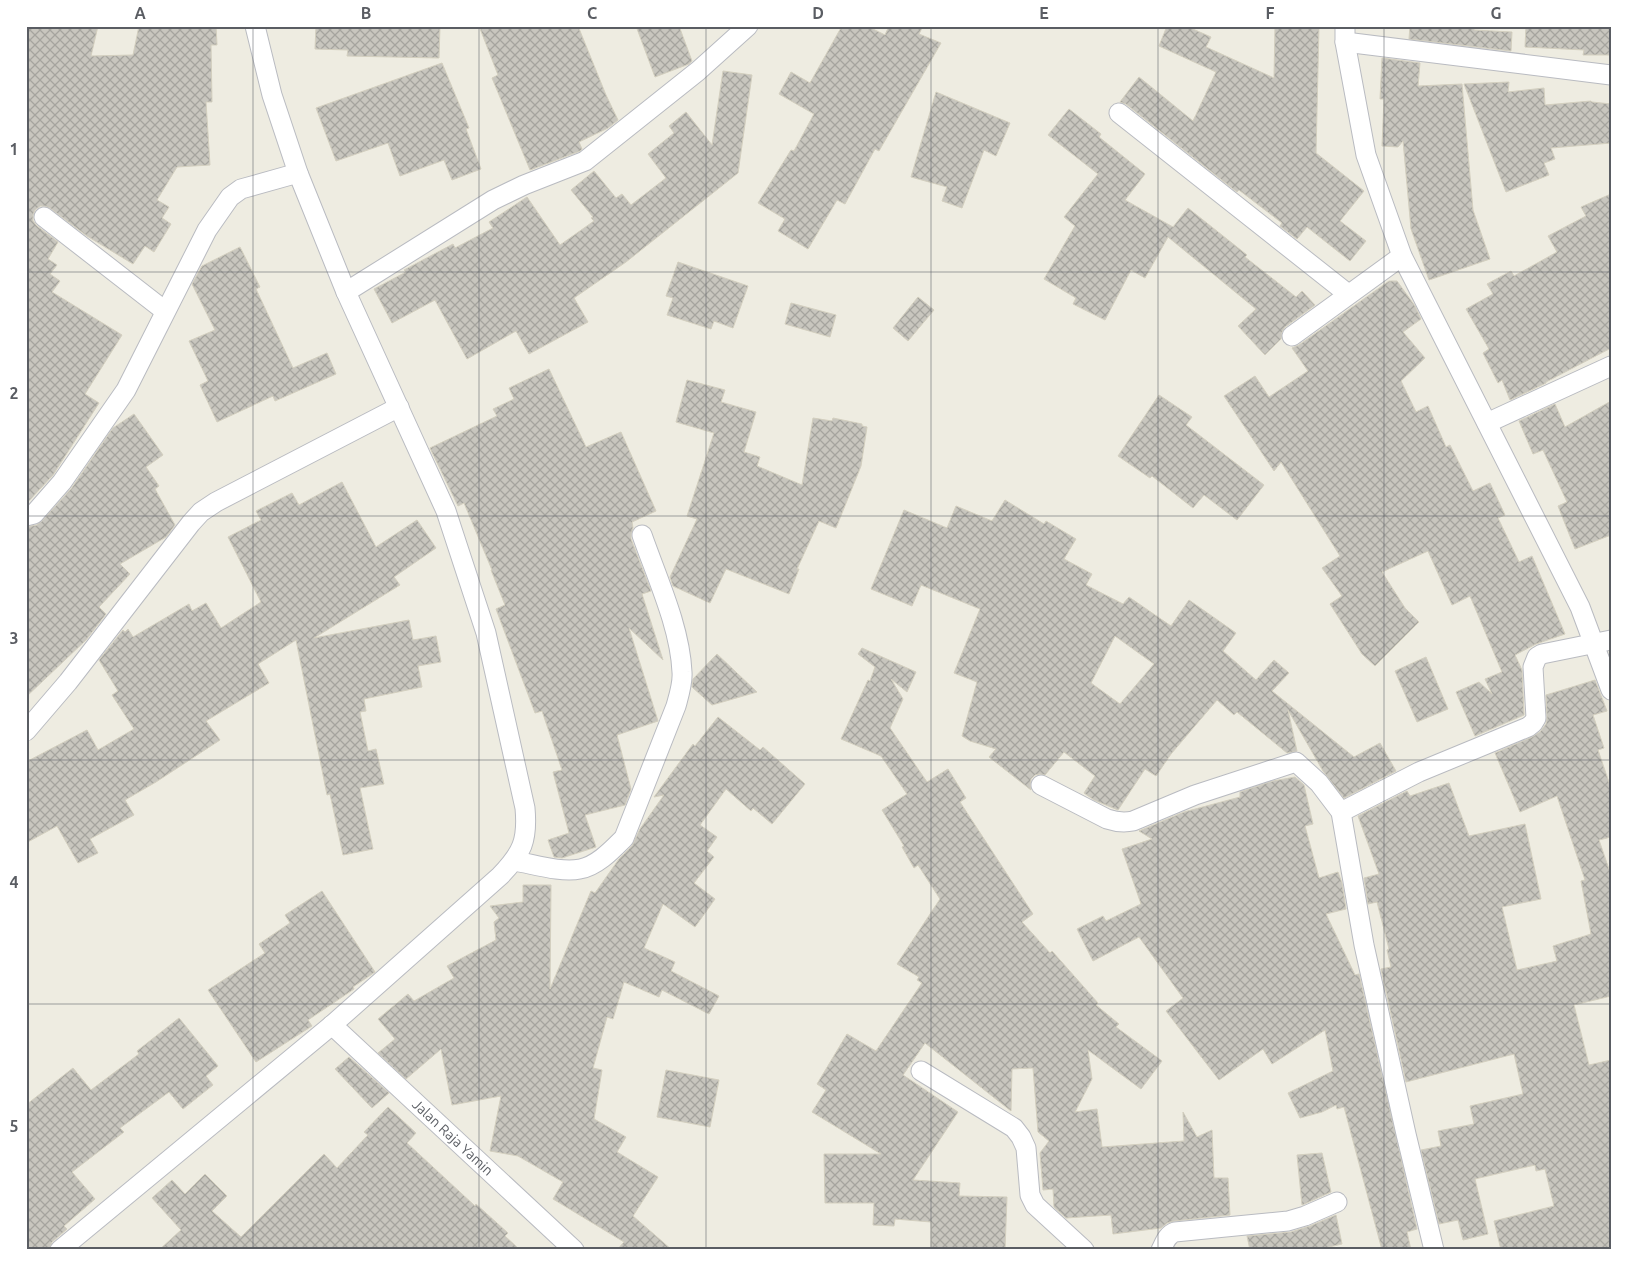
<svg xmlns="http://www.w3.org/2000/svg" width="1637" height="1276" font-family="Ubuntu,sans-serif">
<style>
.building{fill:url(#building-cross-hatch);stroke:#d3cfbf;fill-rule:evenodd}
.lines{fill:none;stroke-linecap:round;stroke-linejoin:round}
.street-casing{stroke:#b9bbc1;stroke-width:21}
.street{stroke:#fff;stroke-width:19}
.grid{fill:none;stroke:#5a5d63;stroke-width:1;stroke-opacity:0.55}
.labels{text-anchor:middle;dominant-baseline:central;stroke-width:4;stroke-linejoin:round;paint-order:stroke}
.street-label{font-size:14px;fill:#5a5d63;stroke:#fff}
.neatline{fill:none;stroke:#5a5d63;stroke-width:2}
.grid-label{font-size:16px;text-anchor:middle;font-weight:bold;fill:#5a5d63}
</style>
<defs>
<pattern id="building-cross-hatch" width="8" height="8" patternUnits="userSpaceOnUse" patternTransform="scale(1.25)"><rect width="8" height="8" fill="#c8c6be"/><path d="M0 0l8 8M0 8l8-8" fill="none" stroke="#a5a49e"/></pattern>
</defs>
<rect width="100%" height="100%" fill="#eeece1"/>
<!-- building -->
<g class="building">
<path d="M 26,26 L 98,26 L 91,56 L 133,55 L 139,26 L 216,26 L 217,45 L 211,45 L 212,102 L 206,102 L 210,165 L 177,167 L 157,200 L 169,207 L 162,218 L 171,224 L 154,252 L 145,246 L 133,264 L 87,236 L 50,208 L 45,206 L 40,206 L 35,210 L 33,215 L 33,221 L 37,226 L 58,242 L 48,259 L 57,265 L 50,274 L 60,281 L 52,292 L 122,335 L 85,394 L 99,403 L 53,475 L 26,504 Z"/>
<path d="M 316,26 L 440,26 L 439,58 L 347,56 L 348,50 L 315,49 Z"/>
<path d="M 479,26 L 578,26 L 606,95 L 618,120 L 608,128 L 579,142 L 582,149 L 580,151 L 530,170 L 492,78 L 498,75 Z"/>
<path d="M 636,26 L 679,26 L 692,61 L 689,64 L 655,77 Z"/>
<path d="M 842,26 L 867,26 L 885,35 L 889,26 L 923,26 L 919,34 L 941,43 L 879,151 L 875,149 L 845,204 L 837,200 L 808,249 L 778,231 L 785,219 L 758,203 L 791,150 L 794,151 L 814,114 L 779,94 L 791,72 L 810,83 Z"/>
<path d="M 1167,26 L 1186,26 L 1211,37 L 1206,47 L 1274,78 L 1275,26 L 1319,26 L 1316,153 L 1364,191 L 1340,221 L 1366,241 L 1350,261 L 1307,227 L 1297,239 L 1280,226 L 1282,223 L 1239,190 L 1237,192 L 1126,104 L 1120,102 L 1139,77 L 1193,121 L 1216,72 L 1159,46 Z"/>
<path d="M 1410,26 L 1474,26 L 1474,30 L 1512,32 L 1511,51 L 1409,39 Z"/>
<path d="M 1526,26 L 1611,26 L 1611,55 L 1583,55 L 1584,50 L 1525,47 Z"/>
<path d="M 1382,58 L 1420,63 L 1418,86 L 1462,84 L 1473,210 L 1490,259 L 1429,280 L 1411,229 L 1403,141 L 1398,147 L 1382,146 L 1384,99 L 1380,99 Z"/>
<path d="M 442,63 L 469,128 L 466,129 L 481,169 L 452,180 L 444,160 L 400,176 L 388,143 L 336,161 L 316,108 Z"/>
<path d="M 723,71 L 752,75 L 738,173 L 626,262 L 574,298 L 588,322 L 529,354 L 516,331 L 467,359 L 435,300 L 392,323 L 374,289 L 406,272 L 404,270 L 453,244 L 455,248 L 493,228 L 489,222 L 527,197 L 560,245 L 594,221 L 591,218 L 593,217 L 571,190 L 594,171 L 616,198 L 622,194 L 631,205 L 666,178 L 648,154 L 674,133 L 669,126 L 686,112 L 712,145 Z"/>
<path d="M 1509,82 L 1508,92 L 1544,88 L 1545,105 L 1591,101 L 1592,102 L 1611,104 L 1611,143 L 1551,148 L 1555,159 L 1544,163 L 1549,175 L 1506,192 L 1464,84 Z"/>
<path d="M 936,92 L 1010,123 L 996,156 L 984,150 L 962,208 L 942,201 L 947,187 L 911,177 Z"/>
<path d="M 1069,109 L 1101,134 L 1099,137 L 1145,174 L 1125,200 L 1173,227 L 1188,208 L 1247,255 L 1245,257 L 1296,297 L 1302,291 L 1315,305 L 1285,327 L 1282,332 L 1281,339 L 1265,355 L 1238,326 L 1256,309 L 1168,237 L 1145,278 L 1131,270 L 1105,320 L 1073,304 L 1076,298 L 1044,279 L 1075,226 L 1064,217 L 1098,174 L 1048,135 Z"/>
<path d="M 1611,194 L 1611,348 L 1546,382 L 1546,383 L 1510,400 L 1502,380 L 1498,383 L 1483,353 L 1489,349 L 1466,309 L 1493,294 L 1487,284 L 1511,271 L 1514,276 L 1557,252 L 1548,236 L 1586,216 L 1581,207 Z"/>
<path d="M 240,247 L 260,287 L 256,289 L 293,368 L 327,353 L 336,374 L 275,401 L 273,396 L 217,422 L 200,385 L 208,381 L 189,341 L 215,330 L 192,284 L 202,266 Z"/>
<path d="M 678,262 L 748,286 L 733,328 L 714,321 L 711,329 L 667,315 L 673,298 L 666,296 Z"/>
<path d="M 1389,281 L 1397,281 L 1415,306 L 1421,319 L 1403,332 L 1425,358 L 1401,381 L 1416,412 L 1428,406 L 1446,447 L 1450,445 L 1473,491 L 1490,483 L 1505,515 L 1498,518 L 1519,562 L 1532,556 L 1565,634 L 1536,644 L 1515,655 L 1522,670 L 1524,715 L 1475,736 L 1456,692 L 1479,682 L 1492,694 L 1485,679 L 1502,672 L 1470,596 L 1452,605 L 1428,551 L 1382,572 L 1405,608 L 1419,622 L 1375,666 L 1362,654 L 1330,604 L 1342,596 L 1322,568 L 1340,556 L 1281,462 L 1274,471 L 1224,396 L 1255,376 L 1269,397 L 1308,371 L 1292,348 L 1299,345 Z"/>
<path d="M 918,297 L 934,310 L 908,341 L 893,328 Z"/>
<path d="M 791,303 L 836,315 L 830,337 L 785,324 Z"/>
<path d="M 549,369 L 586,447 L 621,432 L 656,511 L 632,522 L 633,528 L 631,534 L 631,539 L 651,591 L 642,594 L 663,660 L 629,628 L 658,721 L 617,735 L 631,789 L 625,805 L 585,815 L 596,847 L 562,858 L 554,857 L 548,840 L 569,833 L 553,772 L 562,770 L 542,711 L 535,713 L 496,609 L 505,605 L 491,570 L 492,570 L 464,503 L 458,506 L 430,448 L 497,416 L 493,409 L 514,399 L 509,388 Z"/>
<path d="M 687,380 L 725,390 L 721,402 L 756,412 L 744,452 L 760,457 L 757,466 L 802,485 L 813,418 L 832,421 L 833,418 L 862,424 L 862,426 L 867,427 L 861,466 L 836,528 L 819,521 L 797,569 L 799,569 L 789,594 L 726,569 L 710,603 L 673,586 L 670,577 L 697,519 L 687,516 L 714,433 L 676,422 Z"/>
<path d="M 1159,395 L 1192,417 L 1186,425 L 1264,485 L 1237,520 L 1204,495 L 1193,508 L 1152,476 L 1150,478 L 1118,456 Z"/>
<path d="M 1611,401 L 1611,535 L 1575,549 L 1558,506 L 1567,502 L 1543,450 L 1533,454 L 1519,421 L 1555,404 L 1565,427 Z"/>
<path d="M 134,414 L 163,455 L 146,467 L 159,486 L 155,489 L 175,525 L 166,537 L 120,564 L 130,574 L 99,607 L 106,614 L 86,640 L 26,697 L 26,527 L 37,525 L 42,521 L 71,489 L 113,428 Z"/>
<path d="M 342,482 L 376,547 L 417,520 L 436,548 L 394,577 L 400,585 L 314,638 L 409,620 L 413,640 L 436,636 L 441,662 L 418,666 L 422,687 L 364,699 L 366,711 L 360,712 L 368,751 L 376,749 L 384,784 L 360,788 L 373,849 L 343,855 L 330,794 L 327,795 L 296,640 L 258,664 L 269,683 L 206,721 L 220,740 L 156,782 L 125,800 L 134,815 L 90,839 L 98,853 L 78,863 L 57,826 L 26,843 L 26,762 L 87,730 L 98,750 L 134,729 L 112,695 L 118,691 L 99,660 L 123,630 L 125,632 L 128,629 L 133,637 L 189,604 L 192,611 L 206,603 L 221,628 L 261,602 L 228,537 L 261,520 L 256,511 L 292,493 L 299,505 Z"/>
<path d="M 1005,500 L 1044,524 L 1046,521 L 1076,539 L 1064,559 L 1092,574 L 1086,585 L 1123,604 L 1129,597 L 1171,626 L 1189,600 L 1236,633 L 1223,651 L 1256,680 L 1274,660 L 1289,673 L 1272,691 L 1354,757 L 1380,743 L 1396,771 L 1344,798 L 1323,771 L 1288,710 L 1297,751 L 1287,753 L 1237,712 L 1234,715 L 1217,700 L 1171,754 L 1156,776 L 1145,769 L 1118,810 L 1094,800 L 1084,793 L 1095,776 L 1064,752 L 1045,775 L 1040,774 L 1035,775 L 1031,779 L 1030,785 L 1031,790 L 989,757 L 996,749 L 970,741 L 962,736 L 977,682 L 954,673 L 980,609 L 921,585 L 912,606 L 871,589 L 904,510 L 947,528 L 956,506 L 992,521 ZM 1115,636 L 1154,664 L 1120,704 L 1091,683 Z"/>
<path d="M 862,648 L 916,672 L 907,692 L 891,679 L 903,699 L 890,728 L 927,782 L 948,769 L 966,798 L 960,802 L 1033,914 L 1022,922 L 1050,953 L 1052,951 L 1098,1003 L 1096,1005 L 1119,1024 L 1116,1027 L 1162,1061 L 1141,1089 L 1088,1050 L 1092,1079 L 1075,1112 L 1097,1109 L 1102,1147 L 1184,1141 L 1183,1112 L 1197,1137 L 1212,1130 L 1214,1178 L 1228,1178 L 1230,1215 L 1174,1221 L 1167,1223 L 1161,1228 L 1113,1234 L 1111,1215 L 1066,1218 L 1054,1207 L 1053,1189 L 1043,1190 L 1040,1153 L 1049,1141 L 1038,1132 L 1033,1068 L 1012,1069 L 1011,1111 L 925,1043 L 903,1075 L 958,1112 L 913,1180 L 960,1183 L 959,1196 L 1007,1197 L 1005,1250 L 931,1250 L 931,1222 L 895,1219 L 894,1226 L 873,1225 L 874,1203 L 825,1203 L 824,1154 L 881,1154 L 812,1112 L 826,1090 L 817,1084 L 847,1034 L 876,1051 L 922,983 L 917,980 L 919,977 L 897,964 L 940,899 L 918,865 L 914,868 L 902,847 L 904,846 L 882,810 L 907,794 L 881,756 L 841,739 L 868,680 L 870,681 L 875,667 L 858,654 Z"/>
<path d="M 717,654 L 757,692 L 712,705 L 692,687 L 693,679 Z"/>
<path d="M 1426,657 L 1448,709 L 1417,722 L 1395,671 Z"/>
<path d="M 1595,680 L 1607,711 L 1593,715 L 1604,748 L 1598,750 L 1611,788 L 1611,837 L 1599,840 L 1611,875 L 1611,996 L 1574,1005 L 1589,1065 L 1611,1060 L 1611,1250 L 1501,1250 L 1494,1221 L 1554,1206 L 1545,1169 L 1536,1171 L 1535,1165 L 1475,1179 L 1488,1234 L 1463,1240 L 1458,1220 L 1439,1224 L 1421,1150 L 1441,1146 L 1438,1131 L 1474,1124 L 1470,1106 L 1523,1094 L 1514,1054 L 1406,1082 L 1381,969 L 1391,967 L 1387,950 L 1389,949 L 1377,902 L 1368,904 L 1364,878 L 1379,874 L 1358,816 L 1407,791 L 1410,796 L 1449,783 L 1469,836 L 1525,824 L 1541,899 L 1502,907 L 1517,970 L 1557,961 L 1553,946 L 1591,934 L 1581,881 L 1585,880 L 1557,796 L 1520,812 L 1495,753 L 1532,737 L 1540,732 L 1546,724 L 1547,718 L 1546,695 Z"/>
<path d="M 718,717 L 760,750 L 763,747 L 805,784 L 772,824 L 753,808 L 751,811 L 726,789 L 700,825 L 717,837 L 707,851 L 714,857 L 694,883 L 715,899 L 695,927 L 663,904 L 644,948 L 675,962 L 671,971 L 719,996 L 709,1014 L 662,990 L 659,997 L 624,982 L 613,1019 L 607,1017 L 593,1068 L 602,1070 L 594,1119 L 626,1137 L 617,1152 L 658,1177 L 633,1216 L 672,1250 L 617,1250 L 624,1242 L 553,1199 L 563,1182 L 518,1156 L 490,1151 L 501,1096 L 452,1105 L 441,1049 L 406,1079 L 378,1053 L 395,1039 L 378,1019 L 408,994 L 414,1001 L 454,978 L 447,966 L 496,940 L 494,922 L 499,918 L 490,906 L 523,902 L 523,885 L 551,885 L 550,989 L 591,891 L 595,893 L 619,859 L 632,846 L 640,829 L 664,795 L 654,797 L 693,744 L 695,746 Z"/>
<path d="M 1295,777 L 1304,785 L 1313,824 L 1305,826 L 1319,878 L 1338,872 L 1342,883 L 1346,909 L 1326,914 L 1355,975 L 1359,974 L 1417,1229 L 1407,1232 L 1411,1250 L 1382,1250 L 1344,1107 L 1337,1109 L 1336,1105 L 1322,1112 L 1300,1118 L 1288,1093 L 1333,1071 L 1325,1030 L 1272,1064 L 1263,1049 L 1219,1080 L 1166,1011 L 1183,998 L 1139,937 L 1093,961 L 1077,929 L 1103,916 L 1106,921 L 1141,904 L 1122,849 L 1152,839 L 1139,831 L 1184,812 L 1240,797 L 1240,792 L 1273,781 Z"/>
<path d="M 322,891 L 375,972 L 353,987 L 354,989 L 308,1020 L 312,1026 L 256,1062 L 208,990 L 265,953 L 259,944 L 290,923 L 285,915 Z"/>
<path d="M 179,1018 L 218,1066 L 206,1076 L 213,1085 L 183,1109 L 169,1092 L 120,1128 L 124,1132 L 72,1172 L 95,1199 L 64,1226 L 67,1229 L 52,1242 L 49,1250 L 26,1250 L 26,1105 L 73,1068 L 91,1090 L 139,1054 L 137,1051 Z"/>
<path d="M 349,1057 L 389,1093 L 372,1108 L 335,1069 Z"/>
<path d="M 666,1070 L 719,1080 L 710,1127 L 657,1117 Z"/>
<path d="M 388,1107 L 416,1133 L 407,1143 L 475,1206 L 476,1204 L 508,1233 L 505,1236 L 520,1250 L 159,1250 L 181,1230 L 152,1198 L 172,1180 L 185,1194 L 205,1174 L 227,1196 L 212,1211 L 241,1237 L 324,1154 L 337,1168 L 368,1135 L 364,1132 Z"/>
<path d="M 1322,1153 L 1331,1192 L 1302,1205 L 1297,1155 Z"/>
<path d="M 1336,1215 L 1342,1244 L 1316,1250 L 1250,1250 L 1247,1236 L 1291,1232 L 1310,1226 Z"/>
</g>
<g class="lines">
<defs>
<g id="street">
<path d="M 1345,26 L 1345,42 L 1366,155 L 1402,256 L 1580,607 L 1611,690"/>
<path d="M 1345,42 L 1611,75"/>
<path d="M 1119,113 L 1348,294"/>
<path d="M 44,217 L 165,311"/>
<path d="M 346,292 L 493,200 L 524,185 L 585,161 L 698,71 L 748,26"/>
<path d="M 1292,336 L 1402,256"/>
<path d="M 1487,423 L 1611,366"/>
<path d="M 26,516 L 34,514 L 62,482 L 126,390 L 207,230 L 230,197 L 241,189 L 298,173"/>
<path d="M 26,731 L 68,682 L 191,523 L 201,512 L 216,502 L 399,407"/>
<path d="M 1041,785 L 1107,819 C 1116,822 1123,823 1133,821 L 1195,795 L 1296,762 L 1319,783 L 1341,812 L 1364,945 L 1406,1134 L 1434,1250"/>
<path d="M 1341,812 L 1419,772 L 1528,727 L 1533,723 L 1536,718 L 1533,667 L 1537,657 L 1542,654 L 1611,640"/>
<path d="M 514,861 C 533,864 561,873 580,869 C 597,866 612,850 624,838 L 676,706 C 679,695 683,683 682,672 C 680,627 657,578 642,535"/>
<path id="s1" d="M 332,1025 L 574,1250"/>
<path d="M 921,1071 L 1014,1128 L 1021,1137 L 1026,1148 L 1030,1195 L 1035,1205 L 1084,1250"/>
<path d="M 60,1250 L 332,1025 L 500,876 C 522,853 528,841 525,808 L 486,633 L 446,511 L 346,292 L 298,173 L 272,95 L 255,26"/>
<path d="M 1161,1250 C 1165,1242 1167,1235 1175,1232 L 1288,1221 L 1305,1216 L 1337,1202"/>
</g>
</defs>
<!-- street casing -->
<use href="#street" class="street-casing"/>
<!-- street -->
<use href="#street" class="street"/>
</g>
<!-- grid -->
<path class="grid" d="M 253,26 L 253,1250M 479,26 L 479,1250M 706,26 L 706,1250M 931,26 L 931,1250M 1158,26 L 1158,1250M 1384,26 L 1384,1250M 26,272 L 1611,272M 26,516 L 1611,516M 26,760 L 1611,760M 26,1004 L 1611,1004"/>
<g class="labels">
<!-- street labels -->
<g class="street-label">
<text stroke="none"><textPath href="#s1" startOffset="165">Jalan Raja Yamin</textPath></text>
</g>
</g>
<!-- border -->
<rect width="1637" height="1276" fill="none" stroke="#ffffff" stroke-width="55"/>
<rect x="28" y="28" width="1582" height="1220" class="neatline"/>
<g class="grid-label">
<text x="140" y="19">A</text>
<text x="366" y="19">B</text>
<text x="592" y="19">C</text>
<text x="818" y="19">D</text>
<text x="1044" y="19">E</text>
<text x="1270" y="19">F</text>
<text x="1496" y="19">G</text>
<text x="14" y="155">1</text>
<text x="14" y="399">2</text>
<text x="14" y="644">3</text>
<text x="14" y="888">4</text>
<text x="14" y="1132">5</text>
</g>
</svg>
